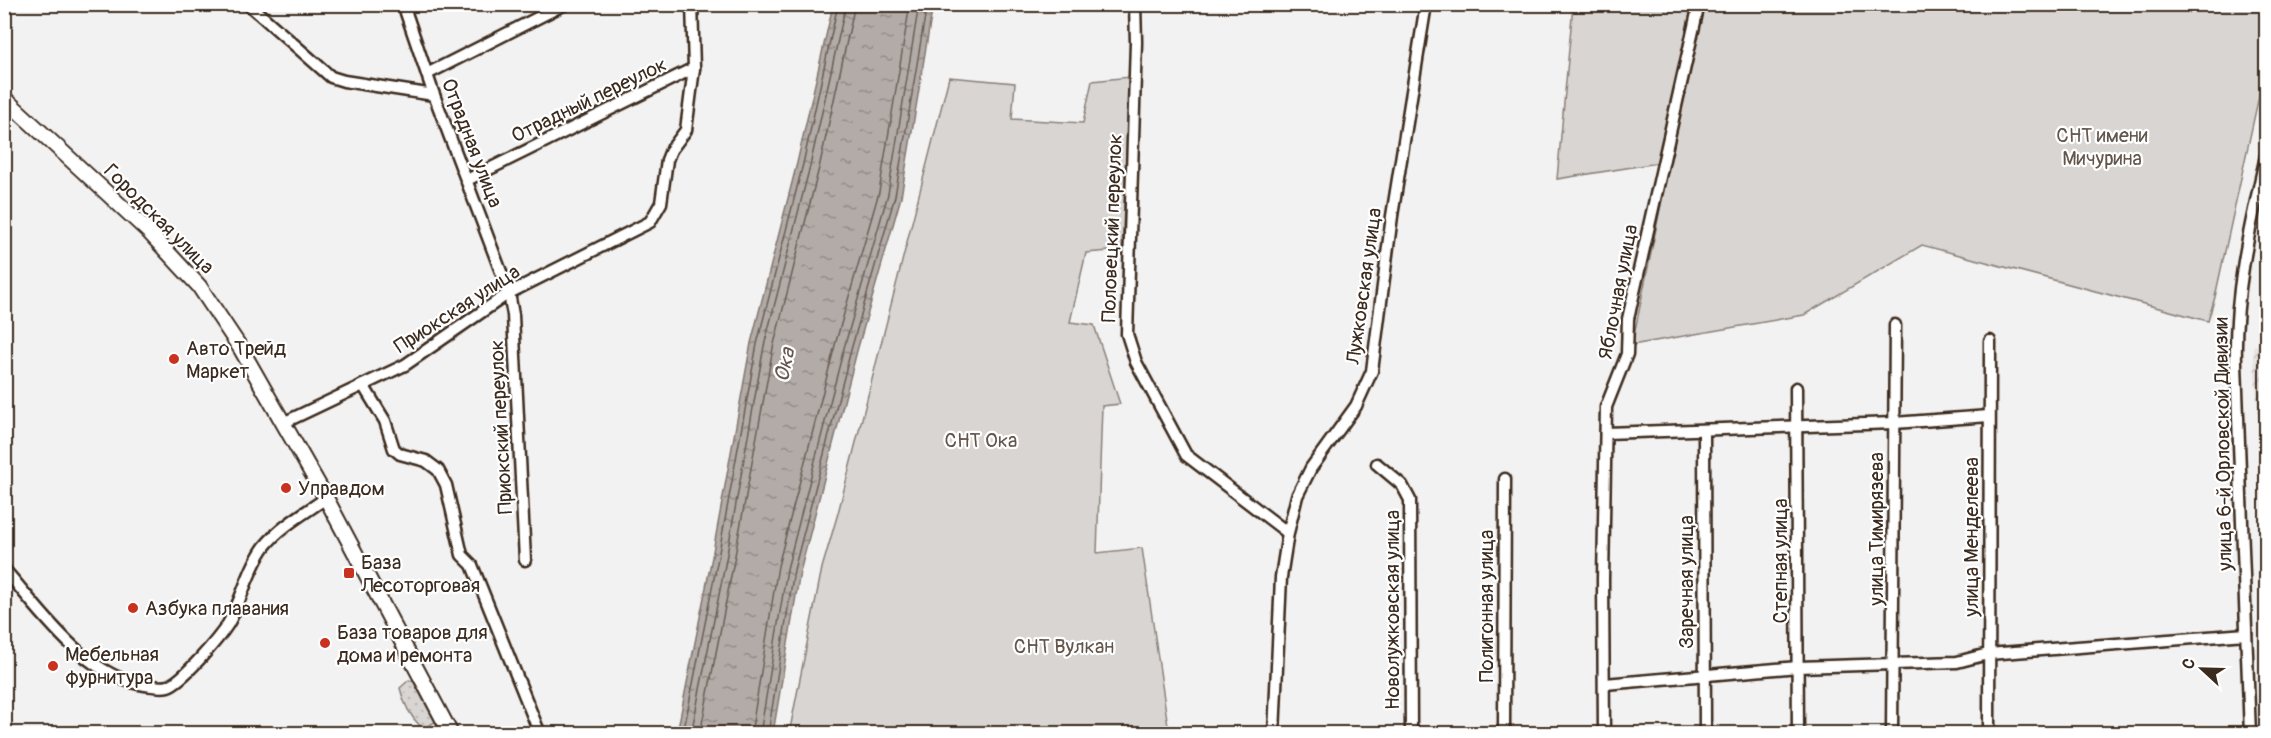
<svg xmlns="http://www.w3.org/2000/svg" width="2271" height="738" font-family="Pangolin,sans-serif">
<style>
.industrial{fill:url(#industrial-furrows)}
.grass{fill:url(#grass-dots);stroke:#8a8078;stroke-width:1.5}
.garden{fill:#d8d5d2;stroke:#8a8078;stroke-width:1.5}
.water{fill:url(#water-ripples);stroke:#827770;stroke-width:1.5}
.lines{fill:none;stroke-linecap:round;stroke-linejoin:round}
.shore{stroke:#6b5e55;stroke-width:1.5}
.minor-casing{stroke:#3b2a1e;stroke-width:15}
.major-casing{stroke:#3b2a1e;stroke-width:18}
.minor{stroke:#fff;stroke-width:10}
.major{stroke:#fff;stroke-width:14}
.poi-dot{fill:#c8321e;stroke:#fff;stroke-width:2}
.labels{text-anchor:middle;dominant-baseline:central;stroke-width:4.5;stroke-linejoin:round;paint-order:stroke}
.street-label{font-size:20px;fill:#3b2a1e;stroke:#fff}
.park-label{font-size:20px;fill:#62554b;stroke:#fff}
.poi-label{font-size:20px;fill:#3b2a1e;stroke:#fff;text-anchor:start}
.water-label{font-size:21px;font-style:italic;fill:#65574e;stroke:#fff}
</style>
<defs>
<pattern id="industrial-furrows" width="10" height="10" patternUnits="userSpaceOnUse" patternTransform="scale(1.5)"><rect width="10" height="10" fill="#e6e3e2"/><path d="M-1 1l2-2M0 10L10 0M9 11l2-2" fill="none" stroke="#c6c3c1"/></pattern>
<pattern id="grass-dots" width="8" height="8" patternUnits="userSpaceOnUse" patternTransform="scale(1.5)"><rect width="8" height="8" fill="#d8d5d2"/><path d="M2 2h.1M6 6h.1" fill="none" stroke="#bab7b4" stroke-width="1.8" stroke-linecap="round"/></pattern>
<pattern id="water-ripples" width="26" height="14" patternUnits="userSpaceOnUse" patternTransform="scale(1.5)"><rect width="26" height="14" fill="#b2aba7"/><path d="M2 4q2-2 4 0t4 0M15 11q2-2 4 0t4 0" fill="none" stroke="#928b87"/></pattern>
</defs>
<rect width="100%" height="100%" fill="#f3f2f2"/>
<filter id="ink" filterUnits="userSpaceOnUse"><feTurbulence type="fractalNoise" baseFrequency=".0167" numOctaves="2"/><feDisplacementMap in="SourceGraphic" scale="12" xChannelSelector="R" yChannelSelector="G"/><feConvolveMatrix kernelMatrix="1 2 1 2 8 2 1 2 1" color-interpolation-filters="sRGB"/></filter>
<g filter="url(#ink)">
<!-- industrial -->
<path class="industrial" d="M 2266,344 L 2266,541 L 2253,346 Z"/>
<!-- grass -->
<path class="grass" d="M 409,680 L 413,681 L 435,722 L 426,727 L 421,727 C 411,717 403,702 400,688 Z"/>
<!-- garden -->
<g class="garden">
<path d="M 1573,5 L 2266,5 L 2266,64 L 2215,297 L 2208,321 L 1922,245 L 1804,315 L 1632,345 L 1670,161 L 1557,179 Z"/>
<path d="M 949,77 L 1015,83 L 1012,119 L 1083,123 L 1092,81 L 1130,77 L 1122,250 L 1086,253 L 1070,322 L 1094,325 L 1120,404 L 1102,406 L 1097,553 L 1142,548 L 1169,733 L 789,734 L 822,568 L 838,513 Z"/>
</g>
<!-- water -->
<path class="water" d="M 833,5 L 933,5 L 901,197 L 857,351 L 800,572 L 773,733 L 677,733 L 712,557 L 751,343 L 797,163 Z"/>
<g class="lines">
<!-- shore -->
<g class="shore">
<path d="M 683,734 L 718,558 L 757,344 L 803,164 L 838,4"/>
<path d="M 691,734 L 726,560 L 764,346 L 810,166 L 846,4"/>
<path d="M 700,734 L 734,561 L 773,348 L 819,168 L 855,4"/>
<path d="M 751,734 L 778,566 L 835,345 L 879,192 L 910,4"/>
<path d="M 760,734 L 787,569 L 844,348 L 888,194 L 919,4"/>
<path d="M 768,734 L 794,570 L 851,350 L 895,196 L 927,4"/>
</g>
<defs>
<g id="minor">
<path d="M 248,4 L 331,77 L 344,81 L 434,95"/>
<path d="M 403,4 L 434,95 L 509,293 L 513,315 L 525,560"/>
<path d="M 1135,4 L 1136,42 L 1127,334 L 1136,362 L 1186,455 L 1288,533"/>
<path d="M 4,6 L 5,4"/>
<path d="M 427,74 L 565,4"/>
<path d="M 467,180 L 694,68"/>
<path d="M 363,385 L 385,421 L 394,449 L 400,454 L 426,461 L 438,470 L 446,485 L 462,555 L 472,565 L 540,734"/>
<path d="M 1796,388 L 1798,734"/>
<path d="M 283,423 L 405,365 L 509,293 L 650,222 L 661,203 L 667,160 L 671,150 L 686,130 L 694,68 L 692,4"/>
<path d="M 1704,431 L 1705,734"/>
<path d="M 1606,433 L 1894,423 L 1989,416"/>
<path d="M 1377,464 L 1402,485 L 1410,500 L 1411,734"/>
<path d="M 4,569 C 42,612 85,677 145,685 C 153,686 161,688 168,686 C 183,681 219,638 228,624 C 242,600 248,569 265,546 C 281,526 305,513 326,498"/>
<path d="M 1605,684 L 1798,667 L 1957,662 L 1988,654 L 2246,634"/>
<path d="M 1274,734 L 1281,577 L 1288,533 L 1297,496 L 1311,468 L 1356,406 L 1372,371 L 1392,216 L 1426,4"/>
<path d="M 1504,734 L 1505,479"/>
<path d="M 1604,734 L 1603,580 L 1606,407 L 1627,354 L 1628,319 L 1699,4"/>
<path d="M 1892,734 L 1895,325"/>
<path d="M 1989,734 L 1990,341"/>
<path d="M 2250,734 L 2236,364 C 2234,293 2250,226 2266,156"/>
</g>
<path id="major" d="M 4,98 L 148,231 L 199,286 L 241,349 L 326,498 L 451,734"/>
</defs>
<!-- minor casing -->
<use href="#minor" class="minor-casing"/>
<!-- major casing -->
<use href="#major" class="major-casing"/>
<!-- minor -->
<use href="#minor" class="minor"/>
<!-- major -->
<use href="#major" class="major"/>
</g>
</g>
<!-- markers -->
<g class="poi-dot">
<circle cx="174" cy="359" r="6"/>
<circle cx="286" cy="488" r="6"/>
<rect x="343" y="567" width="12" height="12" rx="3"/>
<circle cx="133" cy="608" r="6"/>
<circle cx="325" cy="643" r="6"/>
<circle cx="53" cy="666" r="6"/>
</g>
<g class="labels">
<!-- street labels -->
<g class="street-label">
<text transform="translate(589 100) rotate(-26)">Отрадный переулок</text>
<text transform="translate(472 143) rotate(69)">Отрадная улица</text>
<text transform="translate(159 219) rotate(45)">Городская улица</text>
<text transform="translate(1112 228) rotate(-88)">Половецкий переулок</text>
<text transform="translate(1364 286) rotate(-82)">Лужковская улица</text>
<text transform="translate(1618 292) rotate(-79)">Яблочная улица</text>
<text transform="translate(457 309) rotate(-33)">Приокская улица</text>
<text transform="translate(501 427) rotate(-93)">Приокский переулок</text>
<text transform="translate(2223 444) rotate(-91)">улица 6-й Орловской Дивизии</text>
<text transform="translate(1876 529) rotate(-90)">улица Тимирязева</text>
<text transform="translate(1971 537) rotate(-90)">улица Менделеева</text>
<text transform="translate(1780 561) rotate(-90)">Степная улица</text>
<text transform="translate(1686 582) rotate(-90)">Заречная улица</text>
<text transform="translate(1486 606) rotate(-90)">Полигонная улица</text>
<text transform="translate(1392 610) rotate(-90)">Новолужковская улица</text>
</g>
<!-- park labels -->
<g class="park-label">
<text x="2102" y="135">СНТ имени<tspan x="2102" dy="23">Мичурина</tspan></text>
<text x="981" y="440">СНТ Ока</text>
<text x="1064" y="646">СНТ Вулкан</text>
</g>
<!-- poi labels -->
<g class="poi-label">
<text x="186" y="348">Авто Трейд<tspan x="186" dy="23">Маркет</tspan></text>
<text x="298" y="488">Управдом</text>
<text x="361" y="562">База<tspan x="361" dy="23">Лесоторговая</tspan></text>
<text x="145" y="608">Азбука плавания</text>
<text x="337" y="632">База товаров для<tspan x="337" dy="23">дома и ремонта</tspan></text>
<text x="65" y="654">Мебельная<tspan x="65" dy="23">фурнитура</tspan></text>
</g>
<!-- water labels -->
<g class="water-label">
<text transform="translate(785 365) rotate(-78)">Ока</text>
</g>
</g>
<!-- margin -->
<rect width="2271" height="738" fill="none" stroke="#fff" stroke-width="24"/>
<rect x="12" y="12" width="2247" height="714" fill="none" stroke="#3b2a1e" stroke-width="2" filter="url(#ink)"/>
<!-- north arrow -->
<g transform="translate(2202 669) rotate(292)" stroke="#ffffff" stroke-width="4.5" paint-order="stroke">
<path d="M0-4.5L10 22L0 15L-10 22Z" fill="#3b2a1e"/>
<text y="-9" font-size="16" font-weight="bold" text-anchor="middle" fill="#3b2a1e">С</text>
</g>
</svg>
